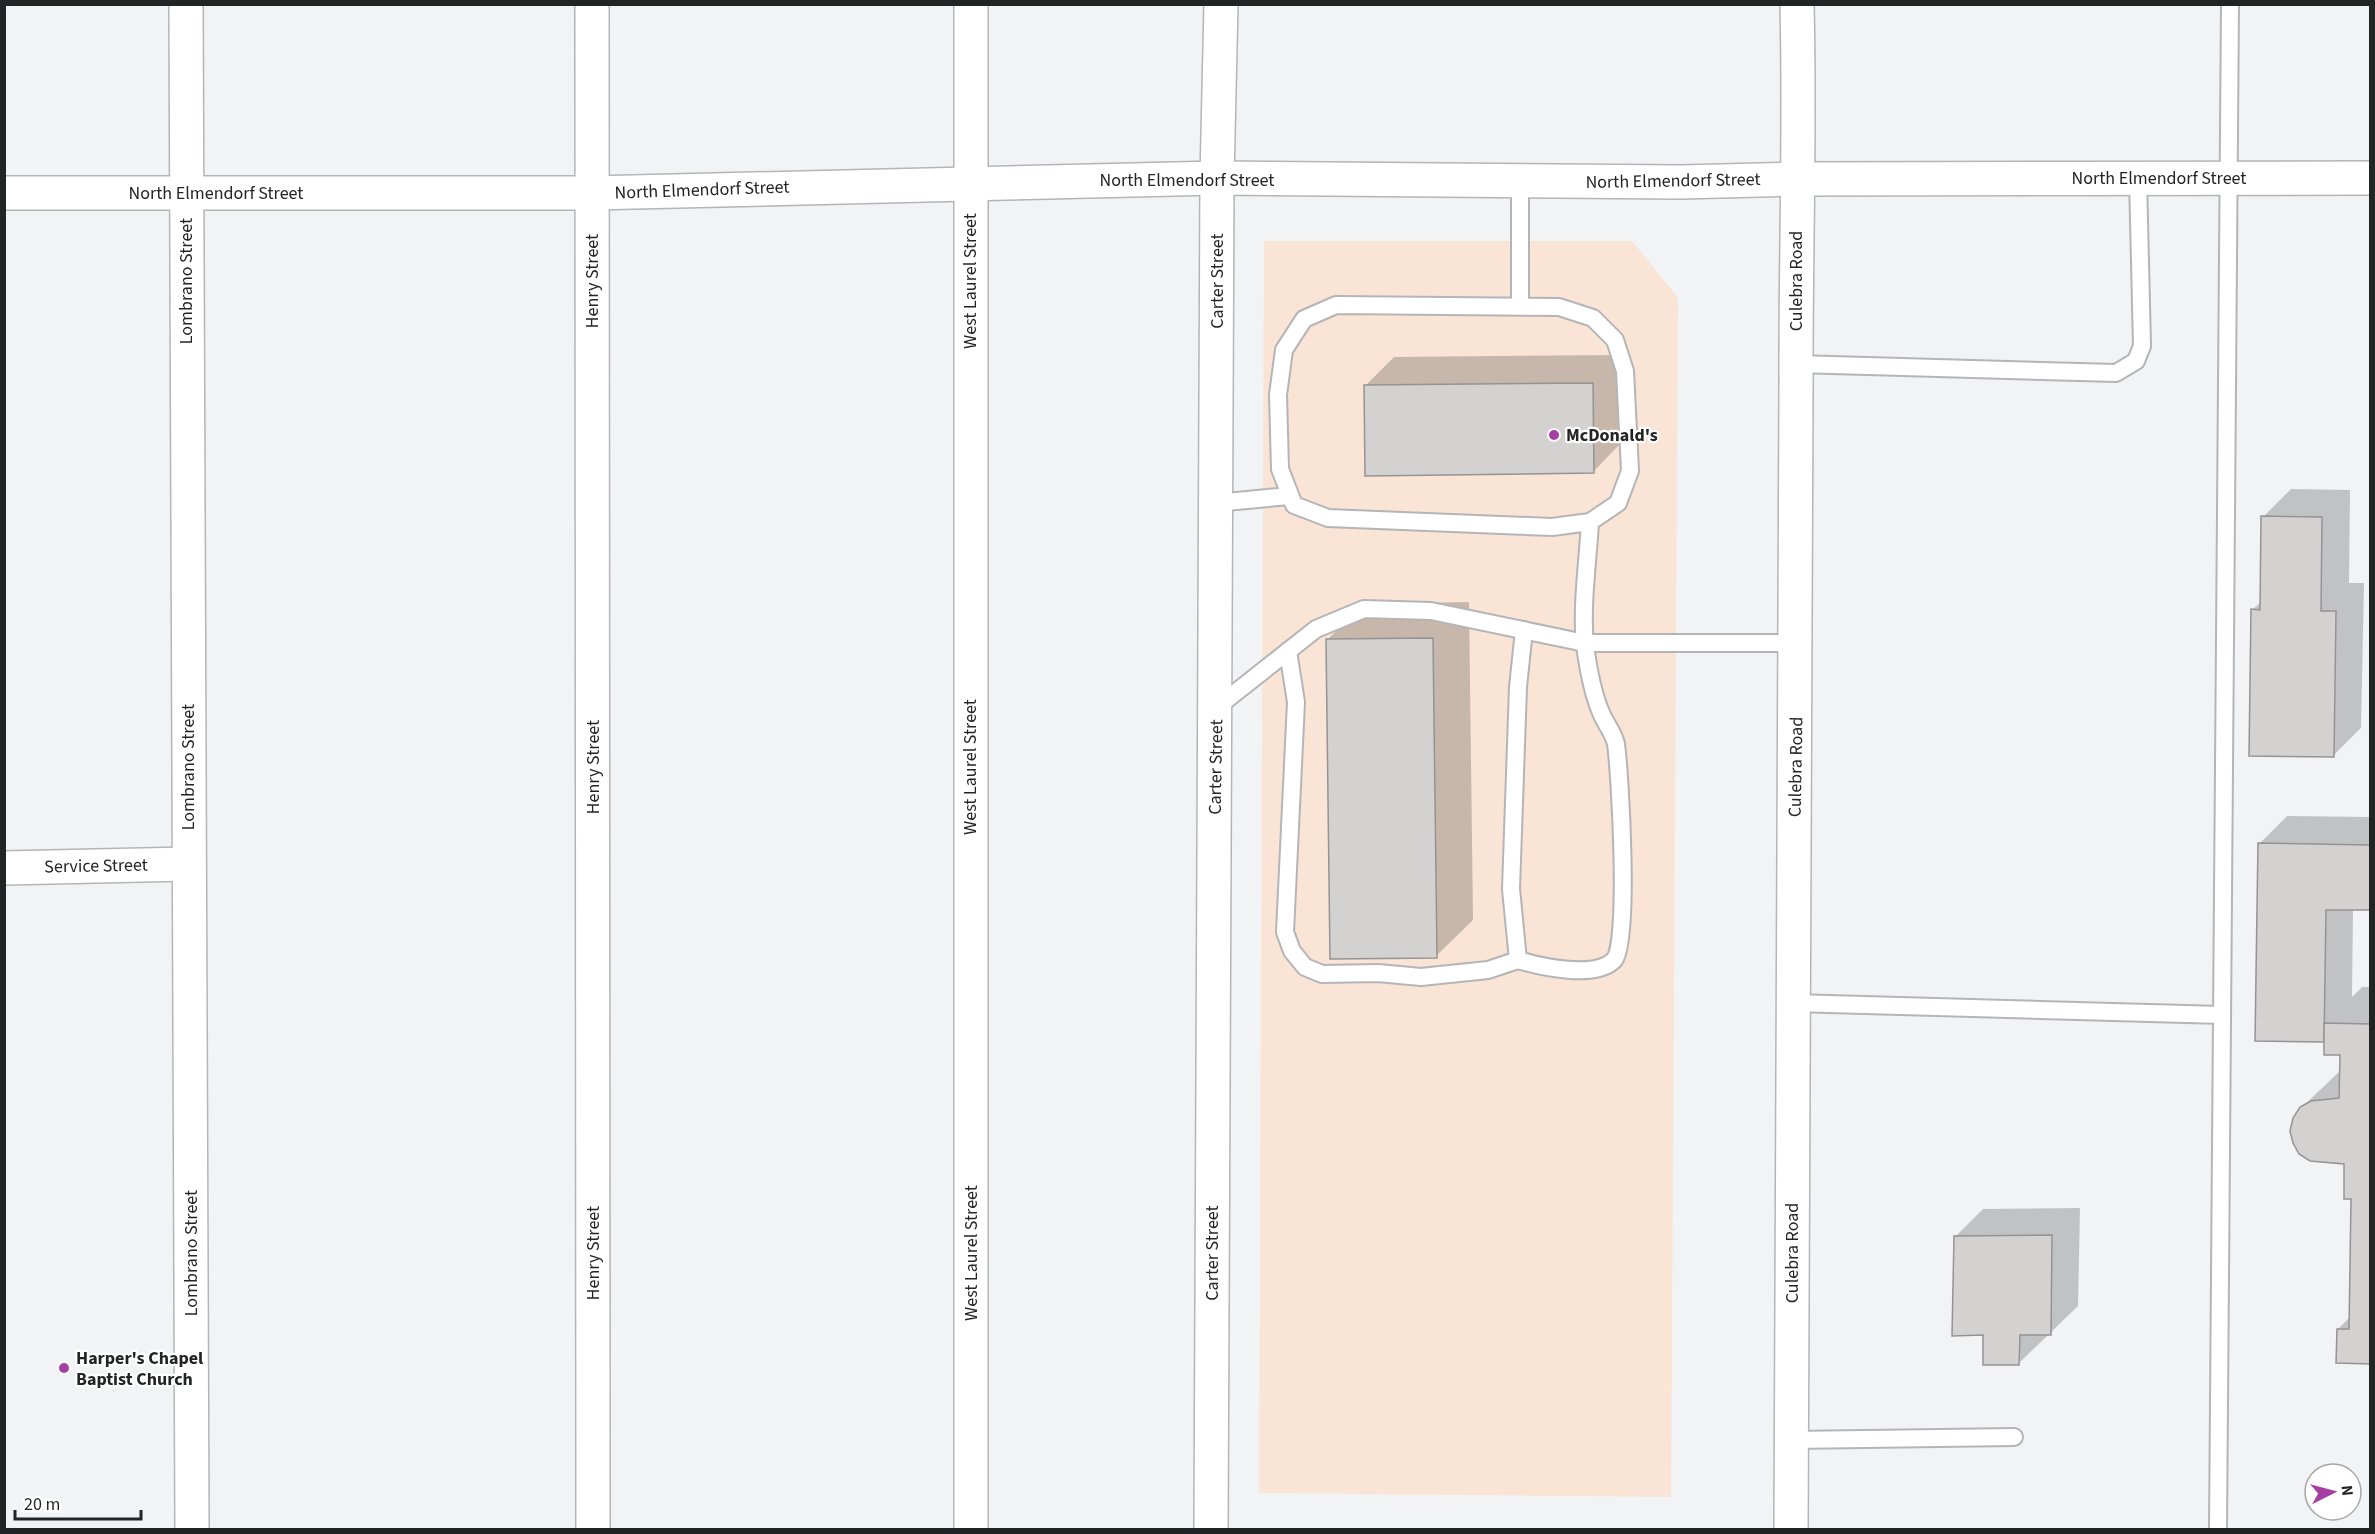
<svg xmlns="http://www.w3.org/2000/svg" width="2375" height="1534" font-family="'Source Sans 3',sans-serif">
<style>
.commercial{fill:#f9e4d5}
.shadow{fill:#0003}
.building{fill:#d3d2d1;stroke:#959393;stroke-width:1.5}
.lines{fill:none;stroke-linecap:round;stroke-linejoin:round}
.lane-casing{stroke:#b5b5b7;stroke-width:20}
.street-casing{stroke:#b5b5b7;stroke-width:36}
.primary-casing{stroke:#b5b5b7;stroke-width:36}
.lane{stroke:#fff;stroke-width:16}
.street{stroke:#fff;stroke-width:33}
.primary{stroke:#fff;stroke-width:33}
.poi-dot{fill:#a63fa2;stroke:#fff;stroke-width:2}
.labels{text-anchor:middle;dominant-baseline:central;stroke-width:4.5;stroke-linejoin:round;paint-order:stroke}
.street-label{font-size:18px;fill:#232424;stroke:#fff}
.poi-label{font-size:18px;font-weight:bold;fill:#232424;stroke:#fff;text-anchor:start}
</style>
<rect width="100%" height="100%" fill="#f2f3f4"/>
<!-- commercial -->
<path class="commercial" d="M 1264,241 L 1632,241 L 1678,298 L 1671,1497 L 1259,1493 Z"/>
<!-- shadow -->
<g class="shadow">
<path d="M 1620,355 L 1621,443 L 1593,472 L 1365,386 L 1394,357 Z"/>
<path d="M 2291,489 L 2350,490 L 2349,583 L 2364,583 L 2361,728 L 2333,756 L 2252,610 L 2262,601 L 2263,517 Z"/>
<path d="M 1469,602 L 1473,920 L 1436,956 L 1327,640 L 1364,604 Z"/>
<path d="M 2287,816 L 2370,817 L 2370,909 L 2353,909 L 2352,997 L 2362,987 L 2370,987 L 2370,1362 L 2338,1362 L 2338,1329 L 2350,1317 L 2352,1197 L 2346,1162 L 2301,1108 L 2341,1070 L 2341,1054 L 2326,1041 L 2259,844 Z"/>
<path d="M 2080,1208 L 2078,1306 L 2019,1363 L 1985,1334 L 1955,1237 L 1983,1209 Z"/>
</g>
<!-- building -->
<g class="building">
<path d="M 1593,383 L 1594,473 L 1365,476 L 1364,385 Z"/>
<path d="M 2261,516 L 2322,517 L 2321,611 L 2336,611 L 2334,757 L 2249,756 L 2251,609 L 2260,610 Z"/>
<path d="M 1433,638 L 1437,958 L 1330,959 L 1326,639 Z"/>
<path d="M 2258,843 L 2370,845 L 2370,910 L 2326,910 L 2324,1042 L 2255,1041 Z"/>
<path d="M 2324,1023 L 2370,1024 L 2370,1364 L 2336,1363 L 2337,1329 L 2349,1329 L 2351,1199 L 2344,1199 L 2344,1164 L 2310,1161 L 2299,1154 L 2293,1143 L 2290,1131 L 2293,1118 L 2300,1107 L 2311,1101 L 2339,1098 L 2340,1055 L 2324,1055 Z"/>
<path d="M 2052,1235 L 2051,1335 L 2020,1335 L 2019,1365 L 1983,1365 L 1983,1335 L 1952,1336 L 1954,1236 Z"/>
</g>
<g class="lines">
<defs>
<g id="lane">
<path d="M 1336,305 L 1559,307 L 1593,318 L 1615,340 L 1625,371 L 1630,471 L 1618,503 L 1590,522 L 1552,527 L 1328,518 L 1294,505 L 1280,469 L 1278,395 L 1284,350 L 1304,319 Z"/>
<path d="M 1520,306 L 1520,182"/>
<path d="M 1796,364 L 2116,373 L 2136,361 L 2142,346 L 2138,178"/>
<path d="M 1216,503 L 1289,496"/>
<path d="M 1524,630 L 1518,687 L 1511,889 L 1518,960 C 1541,967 1596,979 1614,960 C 1630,943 1620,773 1616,744 C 1614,734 1606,724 1602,715 C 1592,693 1588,668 1585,645 C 1581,608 1588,560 1590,522"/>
<path d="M 1288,651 L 1296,702 L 1285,932 L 1292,951 L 1305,967 L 1322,974 L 1378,973 L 1421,977 L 1488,970 L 1518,960"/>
<path d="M 1216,708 L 1316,629 L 1364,609 L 1431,611 L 1585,643 L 1797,643"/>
<path d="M 1793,1003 L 2222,1015"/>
<path d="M 1791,1440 L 2014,1437"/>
<path d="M 2218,1530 L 2230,4"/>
</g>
<g id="street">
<path d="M 186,4 L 192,1530"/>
<path d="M 592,4 L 593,1530"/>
<path d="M 971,4 L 971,1530"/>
<path d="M 4,193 L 592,193 L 1217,178 L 1681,182 L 1797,179 L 2370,178"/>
<path d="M 4,868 L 188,864"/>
<path d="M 1211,1530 L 1217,178 L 1221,4"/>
</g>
<path id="primary" d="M 1791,1530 C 1790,1141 1797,753 1796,365 C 1796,244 1800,125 1797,4"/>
</defs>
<!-- lane casing -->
<use href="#lane" class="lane-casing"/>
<!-- street casing -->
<use href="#street" class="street-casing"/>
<!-- primary casing -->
<use href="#primary" class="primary-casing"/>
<!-- lane -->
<use href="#lane" class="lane"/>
<!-- street -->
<use href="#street" class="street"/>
<!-- primary -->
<use href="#primary" class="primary"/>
</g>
<!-- markers -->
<g class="poi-dot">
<circle cx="1554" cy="435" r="6"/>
<circle cx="64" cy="1368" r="6"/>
</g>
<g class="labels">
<!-- street labels -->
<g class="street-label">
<text x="2159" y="178">North Elmendorf Street</text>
<text x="1187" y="180">North Elmendorf Street</text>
<text transform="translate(1673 181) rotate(-1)">North Elmendorf Street</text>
<text transform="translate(702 190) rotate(-2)">North Elmendorf Street</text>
<text x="216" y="193">North Elmendorf Street</text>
<text transform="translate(186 281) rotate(-90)">Lombrano Street</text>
<text transform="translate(592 281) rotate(-90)">Henry Street</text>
<text transform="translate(970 281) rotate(-90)">West Laurel Street</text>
<text transform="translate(1217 281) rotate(-90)">Carter Street</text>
<text transform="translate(1796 281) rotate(-90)">Culebra Road</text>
<text transform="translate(188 767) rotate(-90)">Lombrano Street</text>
<text transform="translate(593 767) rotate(-90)">Henry Street</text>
<text transform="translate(970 767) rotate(-90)">West Laurel Street</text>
<text transform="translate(1216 767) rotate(-89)">Carter Street</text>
<text transform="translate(1796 767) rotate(-89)">Culebra Road</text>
<text transform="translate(96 866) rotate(-1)">Service Street</text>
<text transform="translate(191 1253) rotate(-90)">Lombrano Street</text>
<text transform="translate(593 1253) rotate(-90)">Henry Street</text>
<text transform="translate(971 1253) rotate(-90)">West Laurel Street</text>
<text transform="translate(1212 1253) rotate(-90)">Carter Street</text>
<text transform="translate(1792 1253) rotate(-90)">Culebra Road</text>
</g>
<!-- poi labels -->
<g class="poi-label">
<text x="1566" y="435">McDonald's</text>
<text x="76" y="1358">Harper's Chapel<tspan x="76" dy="21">Baptist Church</tspan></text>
</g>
</g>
<!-- border -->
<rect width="2375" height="1534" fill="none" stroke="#232424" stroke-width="12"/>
<!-- north arrow -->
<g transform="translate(2333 1492) rotate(84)"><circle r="28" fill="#ffffff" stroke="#a7a7a7" stroke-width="1.5"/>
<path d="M0-4.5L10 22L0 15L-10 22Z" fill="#a63fa2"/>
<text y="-9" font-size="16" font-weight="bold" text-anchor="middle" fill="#232424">N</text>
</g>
<!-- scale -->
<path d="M15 1510v9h126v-9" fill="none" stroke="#232424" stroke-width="3"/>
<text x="24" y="1510" font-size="18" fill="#232424" stroke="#ffffff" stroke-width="4.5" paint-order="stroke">20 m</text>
</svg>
